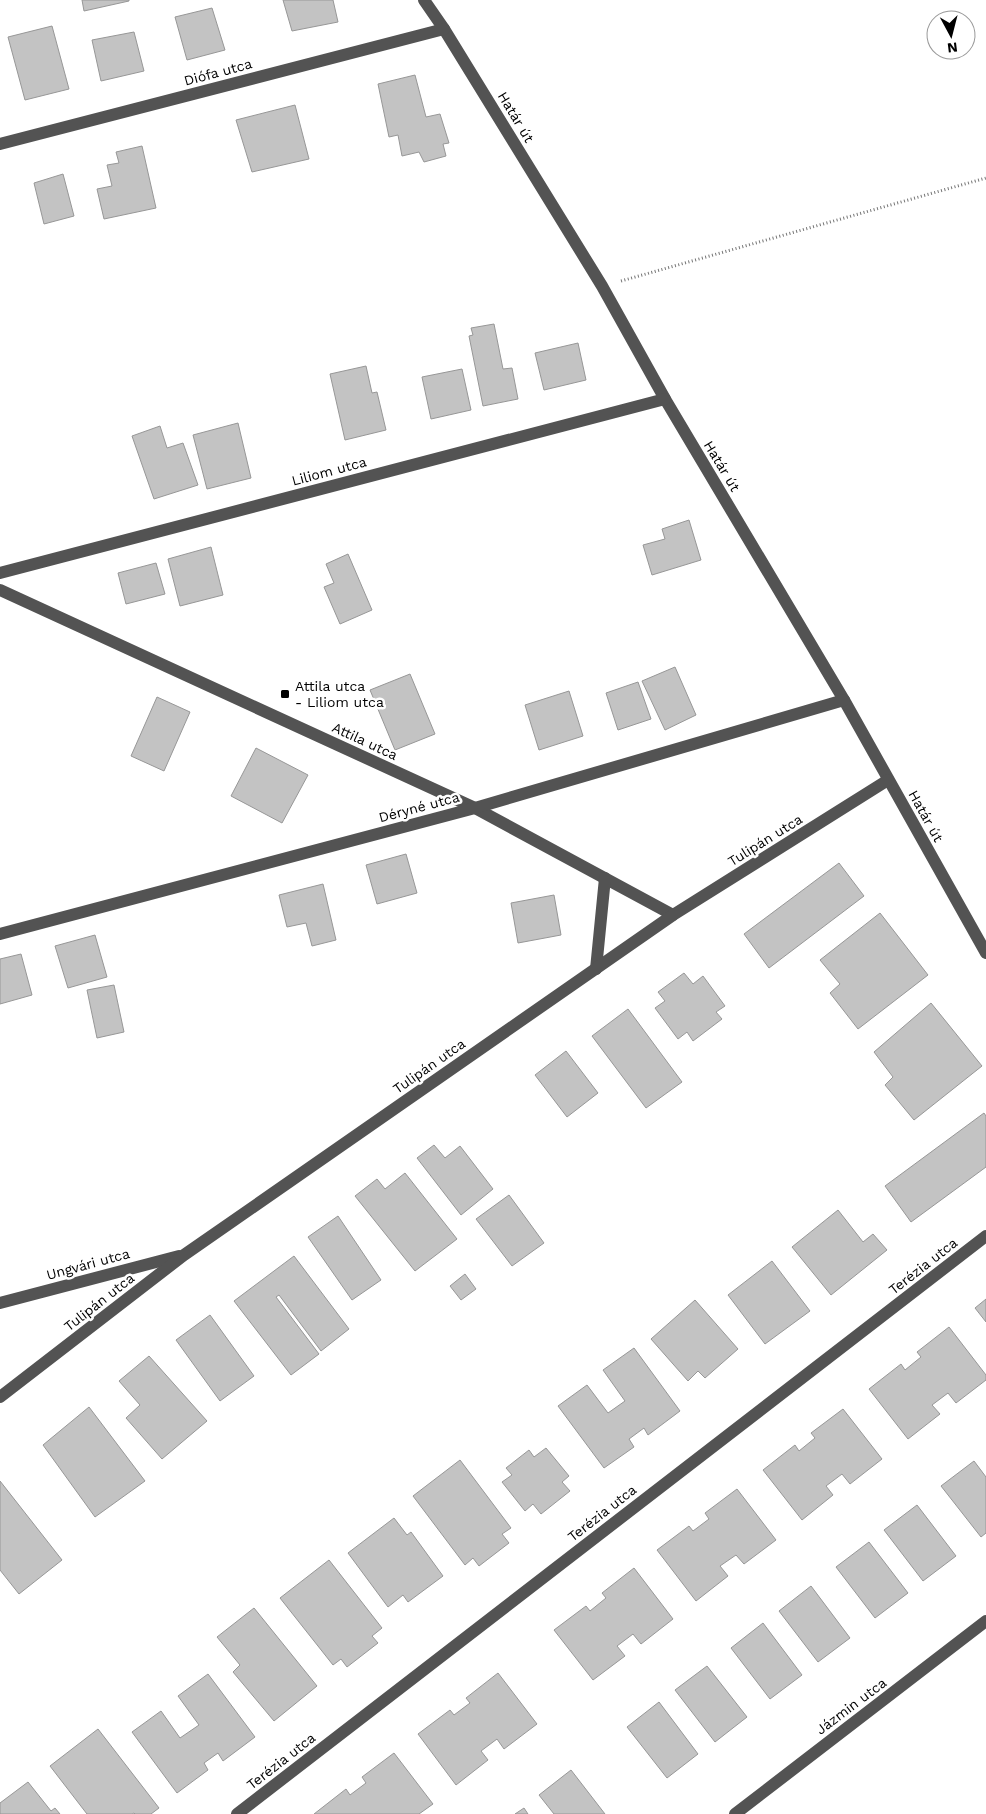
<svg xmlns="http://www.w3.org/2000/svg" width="986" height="1814" font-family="'Work Sans',sans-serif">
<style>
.building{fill:#c3c3c3;stroke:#979797}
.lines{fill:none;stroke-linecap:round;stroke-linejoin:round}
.path{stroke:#757575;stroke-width:3;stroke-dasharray:1 2.5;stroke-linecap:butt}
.minor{stroke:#535353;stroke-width:12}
.poi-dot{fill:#000;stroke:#fff;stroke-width:2}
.labels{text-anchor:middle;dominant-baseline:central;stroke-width:5;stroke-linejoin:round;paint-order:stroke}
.street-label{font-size:14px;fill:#000;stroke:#fff}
.poi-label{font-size:14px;fill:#000;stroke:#fff;text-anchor:start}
</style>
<rect width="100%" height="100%" fill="#fff"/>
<!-- building -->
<g class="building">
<path d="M 82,0 L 129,0 L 129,1 L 84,11 Z"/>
<path d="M 283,0 L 333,0 L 338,22 L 292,31 Z"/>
<path d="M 212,8 L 225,50 L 187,60 L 175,17 Z"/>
<path d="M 52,26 L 69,89 L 25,100 L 8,37 Z"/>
<path d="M 134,32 L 144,71 L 101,81 L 92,40 Z"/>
<path d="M 415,75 L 426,117 L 440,114 L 449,143 L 443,144 L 446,156 L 424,162 L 419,152 L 402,156 L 398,135 L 389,137 L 378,84 Z"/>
<path d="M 295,105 L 309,159 L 252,172 L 236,120 Z"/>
<path d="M 142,146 L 156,208 L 104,219 L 97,189 L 112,186 L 107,165 L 119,163 L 116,152 Z"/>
<path d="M 63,174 L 74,216 L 44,224 L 34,183 Z"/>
<path d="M 494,324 L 503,369 L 512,368 L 518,399 L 483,406 L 469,336 L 473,335 L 471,328 Z"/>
<path d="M 578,343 L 586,380 L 544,390 L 535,353 Z"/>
<path d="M 366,366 L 372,393 L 377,392 L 386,430 L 345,440 L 330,374 Z"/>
<path d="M 462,369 L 471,410 L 431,419 L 422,377 Z"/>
<path d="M 238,423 L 251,478 L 207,489 L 193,435 Z"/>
<path d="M 160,426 L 167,448 L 183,443 L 198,485 L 154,499 L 132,436 Z"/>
<path d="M 689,520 L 701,560 L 652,575 L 643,545 L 665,539 L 662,529 Z"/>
<path d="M 211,547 L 223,595 L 180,606 L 168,559 Z"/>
<path d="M 348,554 L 372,610 L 340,624 L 324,587 L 334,583 L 326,564 Z"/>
<path d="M 156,563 L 165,594 L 126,604 L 118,573 Z"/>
<path d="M 675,667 L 696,715 L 665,730 L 642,681 Z"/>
<path d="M 410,674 L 435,734 L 395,750 L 370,690 Z"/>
<path d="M 638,682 L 651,719 L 618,730 L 606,693 Z"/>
<path d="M 569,691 L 583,736 L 539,750 L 525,705 Z"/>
<path d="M 157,697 L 190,712 L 164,771 L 131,756 Z"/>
<path d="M 256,748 L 308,775 L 282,823 L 231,796 Z"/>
<path d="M 406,854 L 417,893 L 377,904 L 366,865 Z"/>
<path d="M 839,863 L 864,896 L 769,968 L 744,934 Z"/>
<path d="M 323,884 L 336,940 L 312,946 L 306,923 L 287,927 L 279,895 Z"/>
<path d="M 554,895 L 561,935 L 518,943 L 511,903 Z"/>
<path d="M 880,913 L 928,975 L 858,1029 L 830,993 L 840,984 L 820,960 Z"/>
<path d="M 95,935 L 107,977 L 68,988 L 55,946 Z"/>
<path d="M 21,954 L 32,995 L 0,1004 L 0,959 Z"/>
<path d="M 684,973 L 693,984 L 703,976 L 725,1006 L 716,1012 L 722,1019 L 693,1041 L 687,1032 L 678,1039 L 655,1008 L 665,1001 L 658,992 Z"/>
<path d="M 114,985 L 124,1032 L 97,1038 L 87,990 Z"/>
<path d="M 931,1003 L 982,1066 L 914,1120 L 885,1085 L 893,1077 L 874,1052 Z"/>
<path d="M 628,1009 L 682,1082 L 646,1108 L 592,1036 Z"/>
<path d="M 566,1051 L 598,1093 L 567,1117 L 535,1075 Z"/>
<path d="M 984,1113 L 986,1116 L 986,1167 L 911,1222 L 885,1186 Z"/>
<path d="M 434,1145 L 445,1158 L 460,1146 L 493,1189 L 461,1215 L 417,1158 Z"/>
<path d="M 405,1173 L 457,1239 L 415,1271 L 355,1196 L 377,1179 L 385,1189 Z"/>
<path d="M 509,1195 L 544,1243 L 512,1266 L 476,1219 Z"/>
<path d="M 838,1210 L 863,1242 L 873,1234 L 887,1250 L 831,1295 L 792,1247 Z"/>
<path d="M 338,1216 L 381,1280 L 352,1300 L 308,1237 Z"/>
<path d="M 294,1256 L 349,1329 L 321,1351 L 279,1295 L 276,1297 L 319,1354 L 291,1375 L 234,1301 Z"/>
<path d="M 772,1261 L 810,1311 L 765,1344 L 728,1295 Z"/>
<path d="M 465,1274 L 476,1289 L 461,1300 L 450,1286 Z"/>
<path d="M 986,1299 L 986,1322 L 975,1308 Z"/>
<path d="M 695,1300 L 738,1349 L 705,1378 L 698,1371 L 688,1381 L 651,1339 Z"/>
<path d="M 210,1315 L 254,1376 L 220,1401 L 176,1340 Z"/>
<path d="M 949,1327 L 986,1375 L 986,1380 L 956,1403 L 948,1393 L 932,1405 L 940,1414 L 908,1439 L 869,1389 L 901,1364 L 905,1370 L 921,1357 L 917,1352 Z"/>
<path d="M 634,1348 L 680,1411 L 648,1435 L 644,1428 L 629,1439 L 634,1447 L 604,1468 L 558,1406 L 587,1385 L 608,1413 L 625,1401 L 603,1370 Z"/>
<path d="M 149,1356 L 207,1421 L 162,1459 L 126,1418 L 140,1405 L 119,1381 Z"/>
<path d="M 89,1407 L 145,1481 L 95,1517 L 43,1445 Z"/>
<path d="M 843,1409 L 882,1459 L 850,1484 L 842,1474 L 826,1486 L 833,1495 L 802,1520 L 763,1470 L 795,1445 L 799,1451 L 815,1438 L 811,1433 Z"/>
<path d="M 546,1448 L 569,1476 L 562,1482 L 570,1491 L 541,1514 L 533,1504 L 525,1511 L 502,1482 L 512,1475 L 506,1468 L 529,1450 L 534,1457 Z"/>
<path d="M 460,1460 L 511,1528 L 502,1534 L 509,1543 L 479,1566 L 473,1558 L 465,1565 L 413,1496 Z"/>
<path d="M 974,1461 L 986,1477 L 986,1533 L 981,1537 L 941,1486 Z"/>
<path d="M 0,1481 L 62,1560 L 19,1594 L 0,1570 Z"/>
<path d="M 737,1489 L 776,1540 L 744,1564 L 736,1555 L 720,1566 L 728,1576 L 696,1601 L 657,1550 L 689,1526 L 693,1531 L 709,1519 L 705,1513 Z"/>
<path d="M 917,1505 L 956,1556 L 923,1581 L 884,1530 Z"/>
<path d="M 394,1518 L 407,1535 L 411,1532 L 443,1576 L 408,1602 L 403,1595 L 388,1607 L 348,1553 Z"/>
<path d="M 869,1542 L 908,1593 L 875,1618 L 836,1567 Z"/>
<path d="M 329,1560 L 382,1628 L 372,1636 L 378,1643 L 347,1667 L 341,1659 L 333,1665 L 280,1598 Z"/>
<path d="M 634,1568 L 673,1619 L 641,1644 L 633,1634 L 617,1646 L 625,1656 L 593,1680 L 554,1630 L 586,1606 L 590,1611 L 606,1598 L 602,1593 Z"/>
<path d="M 811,1586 L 850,1638 L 818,1662 L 779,1611 Z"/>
<path d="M 254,1608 L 317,1686 L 274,1721 L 233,1672 L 240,1665 L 217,1637 Z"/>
<path d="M 763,1623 L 802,1675 L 770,1699 L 731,1648 Z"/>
<path d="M 707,1666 L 747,1717 L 715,1742 L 675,1690 Z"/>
<path d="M 498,1673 L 537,1724 L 504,1749 L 497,1739 L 481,1751 L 488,1760 L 456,1785 L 418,1734 L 450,1710 L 454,1715 L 470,1703 L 466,1698 Z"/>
<path d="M 208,1674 L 255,1737 L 223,1761 L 218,1753 L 204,1763 L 208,1770 L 177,1793 L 132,1732 L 161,1711 L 180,1738 L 199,1725 L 178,1696 Z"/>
<path d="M 659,1702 L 698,1754 L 667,1778 L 627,1727 Z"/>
<path d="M 98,1729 L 159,1808 L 151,1814 L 135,1814 L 134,1813 L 132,1814 L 87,1814 L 50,1766 Z"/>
<path d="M 394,1753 L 433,1804 L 419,1814 L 314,1814 L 346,1789 L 350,1795 L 366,1783 L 362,1777 Z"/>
<path d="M 571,1770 L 605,1814 L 554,1814 L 539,1795 Z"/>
<path d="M 28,1782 L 51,1811 L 55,1808 L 60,1814 L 0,1814 L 0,1803 Z"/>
<path d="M 524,1808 L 528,1814 L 515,1814 Z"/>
</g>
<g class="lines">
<!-- path -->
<path class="path" d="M 621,281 L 986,178"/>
<!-- minor -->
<g class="minor">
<path d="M 424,0 L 444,29 L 602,286 L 665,399 L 844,700 L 986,953"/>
<path d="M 0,144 L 444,29"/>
<path d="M 0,573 L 665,399"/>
<path d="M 0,590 L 475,808 L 673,915"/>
<path d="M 0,934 L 475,808 L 844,700"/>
<path d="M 596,969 L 605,878"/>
<path d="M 0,1303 L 179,1256"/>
<path d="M 0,1397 L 184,1255 L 673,915 L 888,780"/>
<path d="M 237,1814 L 986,1236"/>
<path d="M 735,1814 L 986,1621"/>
</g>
</g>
<!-- markers -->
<rect class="poi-dot" x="280" y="689" width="10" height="10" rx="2.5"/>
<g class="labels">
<!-- street labels -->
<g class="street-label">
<text transform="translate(218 72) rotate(-15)">Diófa utca</text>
<text transform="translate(516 117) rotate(59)">Határ út</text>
<text transform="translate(722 466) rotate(59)">Határ út</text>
<text transform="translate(329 471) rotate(-15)">Liliom utca</text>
<text transform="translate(365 741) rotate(25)">Attila utca</text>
<text transform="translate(419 807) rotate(-15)">Déryné utca</text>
<text transform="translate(926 816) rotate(61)">Határ út</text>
<text transform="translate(765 840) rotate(-32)">Tulipán utca</text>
<text transform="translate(429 1066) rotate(-35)">Tulipán utca</text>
<text transform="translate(88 1264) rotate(-15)">Ungvári utca</text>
<text transform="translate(923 1266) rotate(-38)">Terézia utca</text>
<text transform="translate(99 1302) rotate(-38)">Tulipán utca</text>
<text transform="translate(602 1513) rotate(-38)">Terézia utca</text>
<text transform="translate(851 1706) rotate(-37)">Jázmin utca</text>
<text transform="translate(281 1761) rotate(-38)">Terézia utca</text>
</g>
<!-- poi labels -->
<g class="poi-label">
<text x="295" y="686">Attila utca<tspan x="295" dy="16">- Liliom utca</tspan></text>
</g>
</g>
<!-- north arrow -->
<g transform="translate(951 35) rotate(173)"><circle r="24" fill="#ffffff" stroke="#999999"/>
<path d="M0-4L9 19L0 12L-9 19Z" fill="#000000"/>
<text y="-8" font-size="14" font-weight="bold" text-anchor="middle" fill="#000000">N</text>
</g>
</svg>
